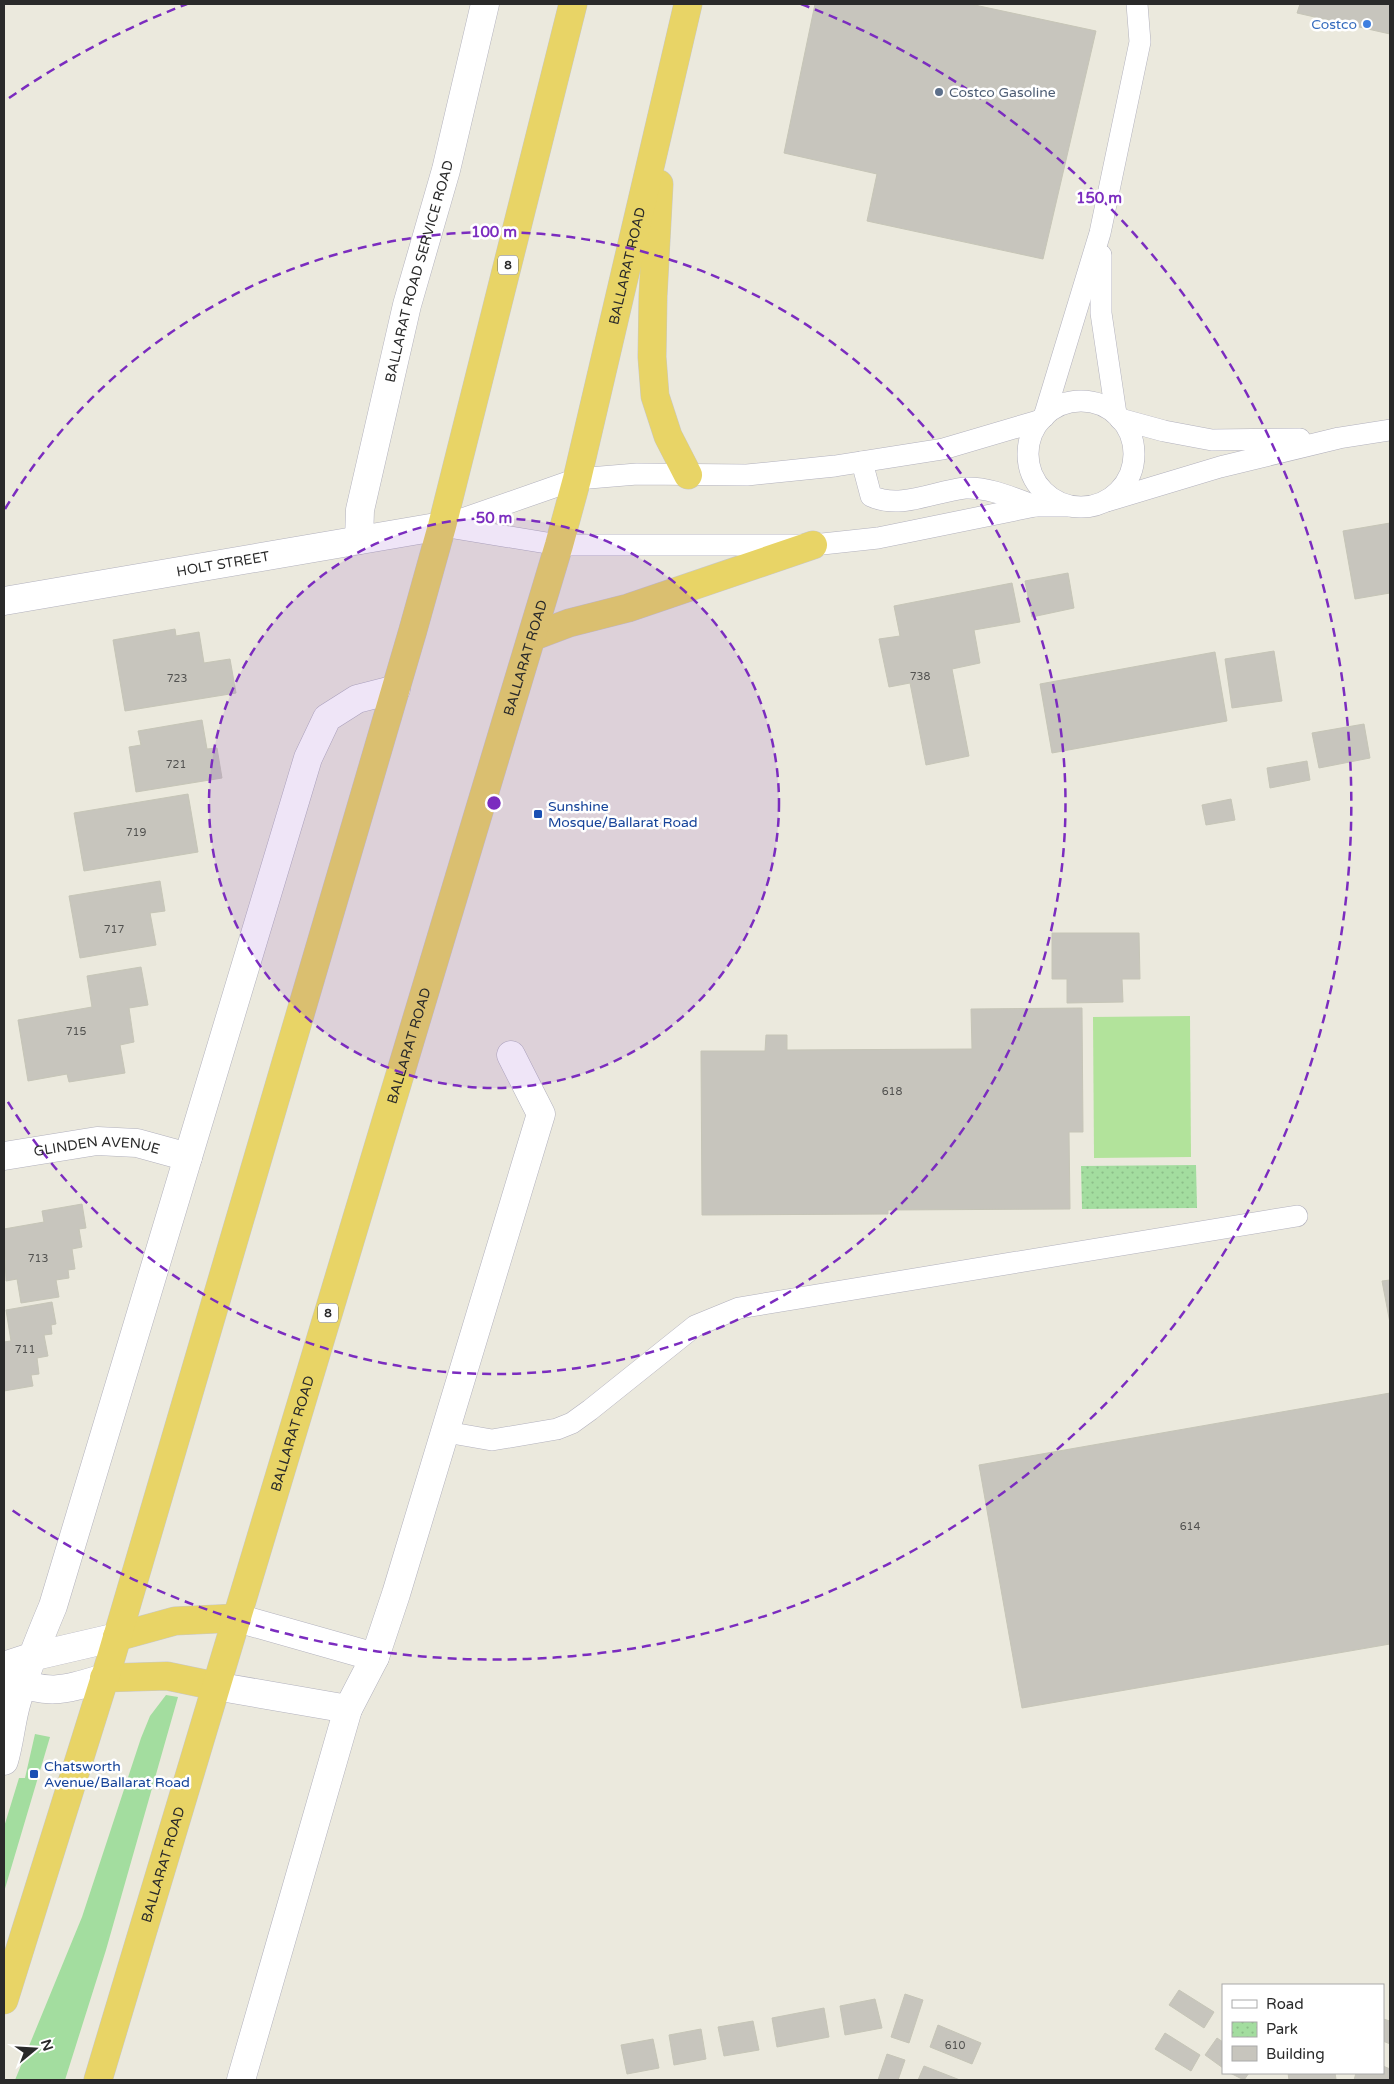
<svg xmlns="http://www.w3.org/2000/svg" width="1394" height="2084" font-family="'Varela Round',sans-serif">
<style>
.grass{fill:#a3dd9f}
.park{fill:url(#park-dots)}
.pitch{fill:#b2e39b}
.building{fill:#c7c5bd;stroke:#c6c5b7}
.lines{fill:none;stroke-linecap:round;stroke-linejoin:round}
.service-casing{stroke:#b2b1bd;stroke-width:22}
.minor-casing{stroke:#b2b1bd;stroke-width:29}
.trunk-casing{stroke:#c8c8c8;stroke-width:29}
.service{stroke:#fff;stroke-width:21}
.minor{stroke:#fff;stroke-width:28}
.trunk{stroke:#e8d466;stroke-width:28}
.ring{fill:none;stroke:#7b2cbf;stroke-width:2.5;stroke-dasharray:9 6}
.shop-dot{fill:#3f7fe0;stroke:#fff;stroke-width:2}
.service-dot{fill:#5c6f8a;stroke:#fff;stroke-width:2}
.transit-dot{fill:#1a4fb4;stroke:#fff;stroke-width:2}
.labels{text-anchor:middle;dominant-baseline:central;stroke-width:5;stroke-linejoin:round;paint-order:stroke}
.number-label{font-size:11px;fill:#51514f}
.shield{fill:#fff;stroke:#6a6a6a;stroke-width:1}
.shield-label{font-size:12px;font-weight:bold;fill:#2a2a2a}
.shop-label{font-size:14px;fill:#366cbe;stroke:#fff;text-anchor:end}
.service-label{font-size:14px;fill:#4e5e75;stroke:#fff;text-anchor:start}
.street-label{font-size:14px;fill:#2a2a2a;stroke:#fff}
.transit-label{font-size:14px;fill:#164399;stroke:#fff;text-anchor:start}
.centre{fill:#7b2cbf;stroke:#fff;stroke-width:2.5}
.ring-label{font-size:15px;text-anchor:middle;font-weight:bold;fill:#7b2cbf;stroke:#fff;stroke-width:5;stroke-linejoin:round;paint-order:stroke}
</style>
<defs>
<pattern id="park-dots" width="8" height="8" patternUnits="userSpaceOnUse" patternTransform="scale(1.25)"><rect width="8" height="8" fill="#a3dd9f"/><path d="M2 2h.1M6 6h.1" fill="none" stroke="#8cbe89" stroke-width="1.8" stroke-linecap="round"/></pattern>
</defs>
<rect width="100%" height="100%" fill="#ebe9dd"/>
<!-- grass -->
<g class="grass">
<path d="M 166,1695 L 178,1697 L 106,1950 L 65,2080 L 15,2080 L 82,1917 L 141,1738 L 150,1716 Z"/>
<path d="M 35,1734 L 50,1737 L 4,1892 L 4,1827 L 19,1778 L 25,1778 Z"/>
</g>
<!-- park -->
<path class="park" d="M 1196,1165 L 1197,1208 L 1082,1209 L 1081,1166 Z"/>
<!-- pitch -->
<path class="pitch" d="M 1190,1016 L 1191,1157 L 1094,1158 L 1093,1017 Z"/>
<!-- building -->
<g class="building">
<path d="M 815,4 L 970,4 L 1096,31 L 1043,259 L 867,221 L 877,174 L 784,153 Z"/>
<path d="M 1300,4 L 1390,4 L 1390,34 L 1297,13 Z"/>
<path d="M 1390,523 L 1390,593 L 1355,599 L 1343,531 Z"/>
<path d="M 1068,573 L 1074,608 L 1032,617 L 1025,581 Z"/>
<path d="M 1012,583 L 1020,622 L 974,630 L 980,663 L 952,669 L 969,756 L 926,765 L 910,683 L 889,687 L 879,639 L 900,636 L 894,606 Z"/>
<path d="M 175,629 L 176,636 L 199,632 L 204,663 L 230,659 L 236,693 L 125,711 L 113,640 Z"/>
<path d="M 1274,651 L 1282,701 L 1232,708 L 1225,659 Z"/>
<path d="M 1215,652 L 1227,721 L 1052,753 L 1040,684 Z"/>
<path d="M 202,720 L 207,749 L 217,748 L 222,778 L 136,792 L 129,747 L 141,745 L 138,731 Z"/>
<path d="M 1364,724 L 1370,758 L 1319,768 L 1312,733 Z"/>
<path d="M 1307,761 L 1310,780 L 1270,788 L 1267,768 Z"/>
<path d="M 188,794 L 198,852 L 84,871 L 74,813 Z"/>
<path d="M 1231,799 L 1235,820 L 1206,825 L 1202,805 Z"/>
<path d="M 160,881 L 165,911 L 150,913 L 156,945 L 80,958 L 69,896 Z"/>
<path d="M 1052,933 L 1139,933 L 1140,979 L 1122,979 L 1123,1002 L 1067,1003 L 1067,979 L 1052,979 Z"/>
<path d="M 141,967 L 148,1005 L 129,1008 L 134,1042 L 120,1045 L 125,1073 L 69,1082 L 67,1074 L 28,1081 L 18,1020 L 92,1007 L 87,976 Z"/>
<path d="M 1082,1008 L 1083,1132 L 1069,1132 L 1070,1209 L 888,1210 L 888,1214 L 702,1215 L 701,1051 L 765,1051 L 766,1035 L 787,1035 L 787,1050 L 972,1049 L 971,1009 Z"/>
<path d="M 82,1204 L 86,1228 L 79,1229 L 82,1247 L 72,1249 L 75,1269 L 68,1270 L 69,1278 L 56,1280 L 59,1297 L 21,1303 L 17,1279 L 6,1281 L 4,1229 L 44,1222 L 42,1211 Z"/>
<path d="M 1390,1280 L 1390,1323 L 1382,1281 Z"/>
<path d="M 52,1302 L 56,1324 L 51,1325 L 52,1334 L 44,1335 L 48,1356 L 37,1358 L 39,1374 L 31,1375 L 33,1386 L 4,1391 L 4,1342 L 11,1341 L 6,1310 Z"/>
<path d="M 1390,1393 L 1390,1644 L 1022,1708 L 979,1465 Z"/>
<path d="M 1179,1990 L 1214,2012 L 1204,2028 L 1169,2005 Z"/>
<path d="M 905,1994 L 923,2000 L 909,2043 L 891,2037 Z"/>
<path d="M 875,1999 L 882,2028 L 845,2035 L 840,2006 Z"/>
<path d="M 824,2008 L 829,2037 L 777,2047 L 772,2018 Z"/>
<path d="M 1383,2019 L 1390,2021 L 1390,2044 L 1383,2041 Z"/>
<path d="M 753,2021 L 759,2050 L 724,2056 L 718,2027 Z"/>
<path d="M 938,2025 L 981,2043 L 972,2064 L 930,2047 Z"/>
<path d="M 701,2029 L 706,2059 L 674,2065 L 669,2035 Z"/>
<path d="M 1165,2033 L 1200,2055 L 1191,2071 L 1155,2049 Z"/>
<path d="M 1217,2038 L 1223,2042 L 1223,2068 L 1205,2055 Z"/>
<path d="M 653,2039 L 659,2068 L 627,2074 L 621,2045 Z"/>
<path d="M 887,2054 L 905,2060 L 898,2080 L 878,2080 Z"/>
<path d="M 924,2066 L 960,2080 L 918,2080 Z"/>
<path d="M 1383,2066 L 1390,2069 L 1390,2080 L 1354,2080 L 1356,2073 L 1383,2073 Z"/>
<path d="M 1230,2073 L 1249,2073 L 1244,2080 Z"/>
<path d="M 1288,2073 L 1335,2073 L 1336,2079 L 1289,2080 Z"/>
</g>
<g class="lines">
<defs>
<g id="service">
<path d="M 1101,255 L 1101,313 L 1116,414"/>
<circle cx="1081" cy="454" r="53"/>
<path d="M 1044,417 L 1100,233 L 1140,42 L 1137,4"/>
<path d="M 1120,419 L 1164,431 L 1212,440 L 1300,439"/>
<path d="M 862,462 L 871,496 C 900,510 935,491 965,488 C 989,487 1013,498 1035,506"/>
<path d="M 1107,501 L 1220,467 L 1339,438 L 1390,430"/>
<path d="M 445,525 L 577,479 L 637,474 L 747,475 L 835,466 L 943,449 L 1038,421"/>
<path d="M 442,526 L 559,545 L 813,545 L 878,538 L 1035,506 L 1069,506"/>
<path d="M 446,1432 L 492,1440 L 557,1429 L 572,1423 L 590,1410 L 695,1326 L 739,1308 L 1297,1216"/>
</g>
<g id="minor">
<path id="s1" d="M 359,540 L 360,510 L 407,305 L 446,170 L 485,4"/>
<path id="s2" d="M 4,601 L 442,526"/>
<path id="s3" d="M 4,1156 L 97,1141 L 137,1143 L 188,1157"/>
<path d="M 237,1618 L 375,1657"/>
<path d="M 4,1666 L 31,1657 L 117,1637"/>
<path d="M 4,1679 C 51,1694 58,1692 104,1678"/>
<path d="M 215,1686 L 348,1709"/>
<path d="M 4,1761 C 10,1741 11,1721 17,1701 C 27,1668 40,1637 53,1606 L 308,758 L 327,718 L 357,699 L 396,689"/>
<path d="M 241,2080 L 348,1709 L 375,1657 L 396,1594 L 541,1114 L 511,1055"/>
</g>
<g id="trunk">
<path d="M 659,184 L 653,296 L 652,357 L 655,396 L 668,436 L 688,475"/>
<path d="M 532,637 L 569,623 L 628,608 L 813,545"/>
<path d="M 117,1637 L 175,1621 L 237,1618"/>
<path d="M 104,1678 L 167,1676 L 215,1686"/>
<path d="M 4,2000 L 111,1658 L 413,630 L 442,526 L 573,4"/>
<path id="s4" d="M 98,2080 L 559,545 L 577,479 L 688,4"/>
</g>
</defs>
<!-- service casing -->
<use href="#service" class="service-casing"/>
<!-- minor casing -->
<use href="#minor" class="minor-casing"/>
<!-- trunk casing -->
<use href="#trunk" class="trunk-casing"/>
<!-- service -->
<use href="#service" class="service"/>
<!-- minor -->
<use href="#minor" class="minor"/>
<!-- trunk -->
<use href="#trunk" class="trunk"/>
</g>
<!-- distance rings -->
<circle cx="494" cy="803" r="285" fill="#7b2cbf" fill-opacity=".12"/>
<g class="ring">
<circle cx="494" cy="803" r="285"/>
<path d="M5 509A571 571 0 1 1 5 1097"/>
<path d="M9 98A856 856 0 0 1 187 4M801 4A856 856 0 1 1 9 1508"/>
</g>
<!-- markers -->
<circle class="shop-dot" cx="1367" cy="24" r="5"/>
<circle class="service-dot" cx="939" cy="92" r="5"/>
<g class="transit-dot">
<rect x="533" y="809" width="10" height="10" rx="2.5"/>
<rect x="29" y="1769" width="10" height="10" rx="2.5"/>
</g>
<g class="labels">
<!-- number labels -->
<g class="number-label">
<text x="920" y="676">738</text>
<text x="177" y="678">723</text>
<text x="176" y="764">721</text>
<text x="136" y="832">719</text>
<text x="114" y="929">717</text>
<text x="76" y="1031">715</text>
<text x="892" y="1091">618</text>
<text x="38" y="1258">713</text>
<text x="25" y="1349">711</text>
<text x="1190" y="1526">614</text>
<text x="955" y="2045">610</text>
</g>
<!-- shield labels -->
<g class="shield">
<rect x="498" y="255.5" width="20" height="19" rx="4"/>
<rect x="318" y="1303.5" width="20" height="19" rx="4"/>
</g>
<g class="shield-label">
<text x="508" y="265">8</text>
<text x="328" y="1313">8</text>
</g>
<!-- shop labels -->
<g class="shop-label">
<text x="1357" y="24">Costco</text>
</g>
<!-- service labels -->
<g class="service-label">
<text x="949" y="92">Costco Gasoline</text>
</g>
<!-- street labels -->
<g class="street-label">
<text stroke="none"><textPath href="#s4" startOffset="1890">BALLARAT ROAD</textPath></text>
<text stroke="none"><textPath href="#s1" startOffset="276">BALLARAT ROAD SERVICE ROAD</textPath></text>
<text stroke="none"><textPath href="#s2" startOffset="222">HOLT STREET</textPath></text>
<text stroke="none"><textPath href="#s4" startOffset="1485">BALLARAT ROAD</textPath></text>
<text stroke="none"><textPath href="#s4" startOffset="1080">BALLARAT ROAD</textPath></text>
<text stroke="none"><textPath href="#s3" startOffset="94">GLINDEN AVENUE</textPath></text>
<text stroke="none"><textPath href="#s4" startOffset="675">BALLARAT ROAD</textPath></text>
<text stroke="none"><textPath href="#s4" startOffset="225">BALLARAT ROAD</textPath></text>
</g>
<!-- transit labels -->
<g class="transit-label">
<text x="548" y="806">Sunshine<tspan x="548" dy="16">Mosque/Ballarat Road</tspan></text>
<text x="44" y="1766">Chatsworth<tspan x="44" dy="16">Avenue/Ballarat Road</tspan></text>
</g>
</g>
<circle cx="494" cy="803" r="8" class="centre"/>
<g class="ring-label">
<text x="1099" y="203">150 m</text>
<text x="494" y="237">100 m</text>
<text x="494" y="523">50 m</text>
</g>
<!-- border -->
<rect width="1394" height="2084" fill="none" stroke="#2a2a2a" stroke-width="10"/>
<!-- legend -->
<rect x="1222" y="1984" width="162" height="90" fill="#ffffff" stroke="#aaaaaa"/>
<rect x="1232" y="2000" width="25" height="8" fill="#ffffff" stroke="#aaaaaa"/>
<text x="1266" y="2009" font-size="15" fill="#2a2a2a">Road</text>
<rect x="1232" y="2022" width="25" height="15" fill="url(#park-dots)" stroke="#aaaaaa"/>
<text x="1266" y="2034" font-size="15" fill="#2a2a2a">Park</text>
<rect x="1232" y="2046" width="25" height="15" fill="#c7c5bd" stroke="#aaaaaa"/>
<text x="1266" y="2059" font-size="15" fill="#2a2a2a">Building</text>
<!-- north arrow -->
<g transform="translate(35 2049) rotate(72)" stroke="#ffffff" stroke-width="4" paint-order="stroke">
<path d="M0-4L9 19L0 12L-9 19Z" fill="#2a2a2a"/>
<text y="-8" font-size="14" font-weight="bold" text-anchor="middle" fill="#2a2a2a">N</text>
</g>
</svg>
